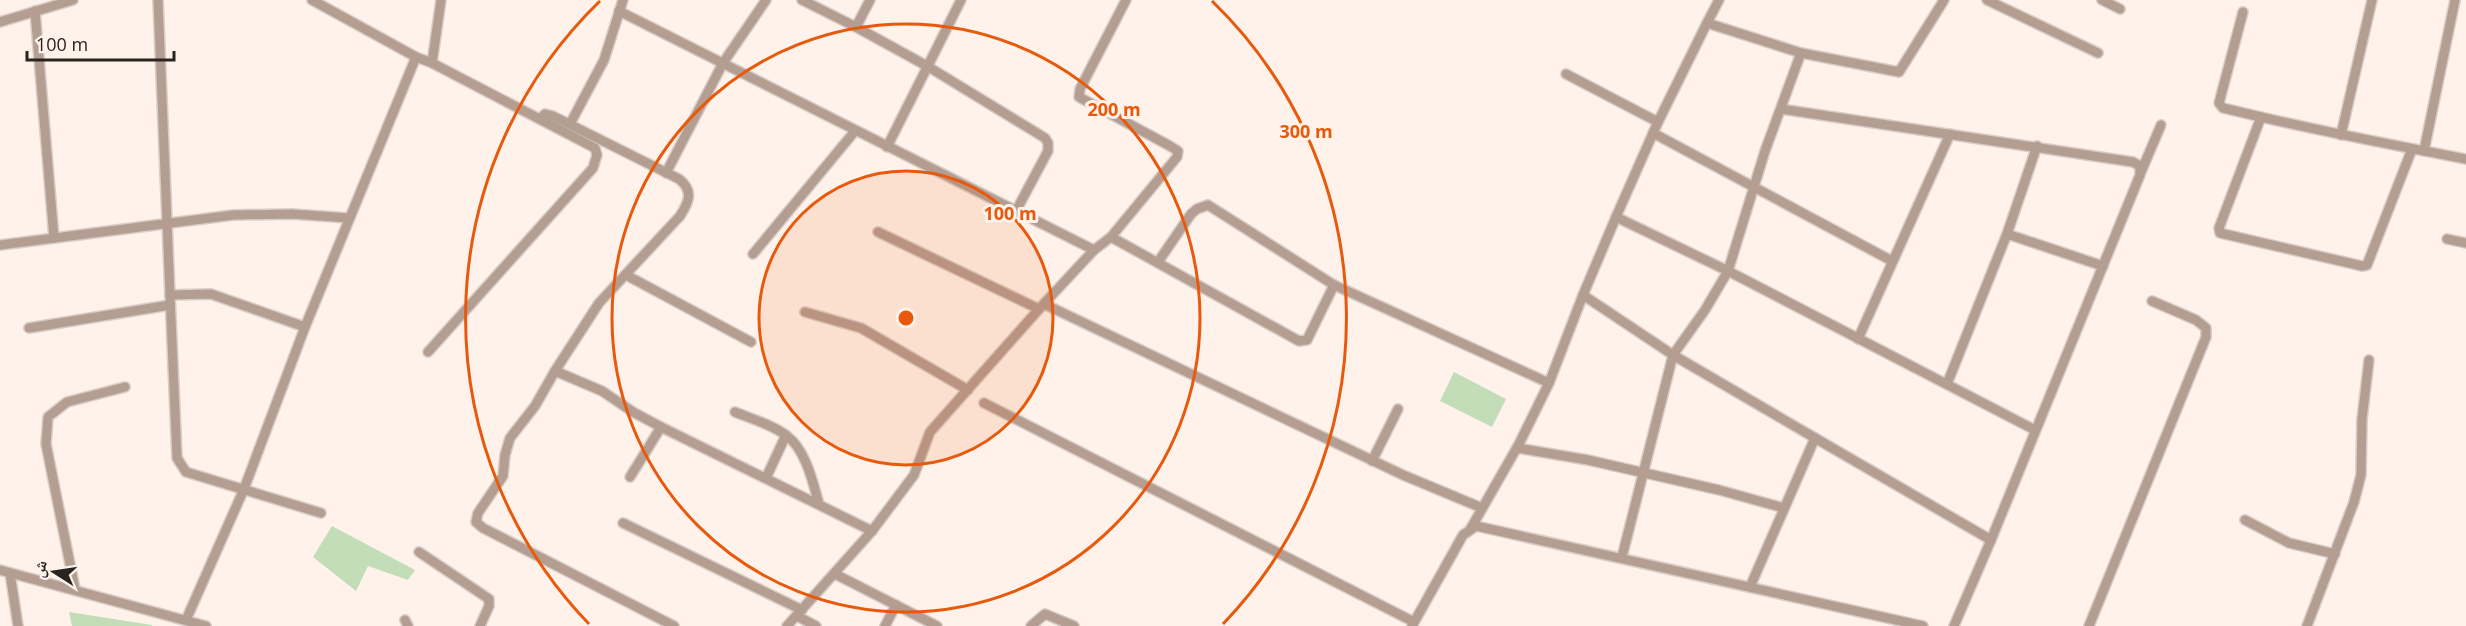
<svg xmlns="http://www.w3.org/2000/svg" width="2466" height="626" font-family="'Open Sans','Noto Naskh Arabic',sans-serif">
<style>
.green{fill:#c3ddb8}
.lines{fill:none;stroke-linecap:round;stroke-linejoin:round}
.minor-casing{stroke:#d8cdc7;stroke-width:12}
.minor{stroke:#b49d91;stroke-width:9}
.ring{fill:none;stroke:#e8590c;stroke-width:3}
.centre{fill:#e8590c;stroke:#fef2eb;stroke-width:3}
.ring-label{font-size:18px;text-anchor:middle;font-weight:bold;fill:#e8590c;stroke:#fef2eb;stroke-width:6;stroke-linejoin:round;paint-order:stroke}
</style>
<rect width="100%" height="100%" fill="#fef2eb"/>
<!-- green -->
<g class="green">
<path d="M 1454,372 L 1506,399 L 1492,427 L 1440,401 Z"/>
<path d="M 332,526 L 415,570 L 408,580 L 368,566 L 356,591 L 313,557 Z"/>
<path d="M 69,612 L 152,625 L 152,626 L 72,626 Z"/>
</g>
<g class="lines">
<defs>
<g id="minor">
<path d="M 158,0 L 170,295 L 211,294 L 305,327"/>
<path d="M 312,0 L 416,57 L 432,63 L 595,148 L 597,155 L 593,168 L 428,352"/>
<path d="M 802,0 L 856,27 L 927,66 L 1045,138 L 1048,143 L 1048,151 L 1016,211"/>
<path d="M 1987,0 L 2098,53"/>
<path d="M 2102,0 L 2120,9"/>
<path d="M 35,11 L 54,238"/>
<path d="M 619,11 L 1094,250"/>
<path d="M 2243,12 L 2219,103 L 2223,108 L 2261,117"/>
<path d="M 0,22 L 73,0"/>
<path d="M 1707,23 L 1719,0"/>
<path d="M 856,27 L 870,0"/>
<path d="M 432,63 L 441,0"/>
<path d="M 1566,74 L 1658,122"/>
<path d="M 1781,109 L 2133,162 L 2140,166 L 2140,175 L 1991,540 L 1954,626"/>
<path d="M 540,119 L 545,114 L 553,116 L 679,179 C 694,191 689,202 680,216 L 599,303 L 555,371 L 602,391 L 633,412 L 661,427 L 872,531"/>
<path d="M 570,124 L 604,60 L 623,0"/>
<path d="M 1653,133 L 1892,261"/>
<path d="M 2341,135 L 2372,0"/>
<path d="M 887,147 L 961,0"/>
<path d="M 2412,149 L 2367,265 L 2362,266 L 2220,233 L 2219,228 L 2261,117 C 2329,133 2397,146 2466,159"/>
<path d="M 2424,151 L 2455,0"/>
<path d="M 2141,172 L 2161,125"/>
<path d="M 666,173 L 723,63 L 766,0"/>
<path d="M 1616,217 L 1728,271 L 2035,430"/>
<path d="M 878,232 L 1039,309"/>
<path d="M 2007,234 L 2103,266"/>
<path d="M 1111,237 L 1299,341 L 1307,340 L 1334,285"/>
<path d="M 2447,239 L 2466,243"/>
<path d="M 0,245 L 233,215 L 292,214 L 349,218"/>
<path d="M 753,254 L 855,131"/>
<path d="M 1158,262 L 1191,214 L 1197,209 L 1208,205 L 1334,285 L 1549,383"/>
<path d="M 626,275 L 751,342"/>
<path d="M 170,295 L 177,458 L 186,472 L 321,513"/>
<path d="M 1583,295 L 1673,355 L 1815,438 L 1750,587"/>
<path d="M 1044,304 L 1403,475 L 1482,508"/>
<path d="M 805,312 L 861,328 L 968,390"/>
<path d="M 29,328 L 170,305"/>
<path d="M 1858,339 L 1950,134"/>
<path d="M 555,371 L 535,406 L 510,438 L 505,455 L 503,476 L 478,513 L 476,522 L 483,528 L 674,626"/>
<path d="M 1947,384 L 2007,234 L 2037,146"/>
<path d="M 984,403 L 1414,622"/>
<path d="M 735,412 C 752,419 773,425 787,436 C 806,450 813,483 819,504"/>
<path d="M 1815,438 L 1991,540"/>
<path d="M 1517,448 L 1588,460 L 1719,490 L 1784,508"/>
<path d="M 1372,461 L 1398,409"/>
<path d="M 630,477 L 661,427"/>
<path d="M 766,478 L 786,435"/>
<path d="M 2245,520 L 2289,543 L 2335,554"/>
<path d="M 623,523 L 802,610"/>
<path d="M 1471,528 L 1519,444 L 1549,383 L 1583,295 L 1616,217 L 1658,122 L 1707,23 L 1801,53 L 1899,72 L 1944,0"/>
<path d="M 419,552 L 489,599 L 489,606 L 480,626"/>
<path d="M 1622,557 L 1673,355 L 1705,310 L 1728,271 L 1765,151 L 1801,53"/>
<path d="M 0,570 L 206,626"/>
<path d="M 10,573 L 18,626"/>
<path d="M 835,574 L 937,626"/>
<path d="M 75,589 L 46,444 L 48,417 L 67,402 L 125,387"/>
<path d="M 797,616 L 816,626"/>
<path d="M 186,620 L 244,489 L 305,327 L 416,57"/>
<path d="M 405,620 L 408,626"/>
<path d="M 787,626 L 872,531 L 914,475 L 930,432 L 1039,309 L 1094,250 L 1111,237 L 1177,157 L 1178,151 L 1170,146 L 1079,97 L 1080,89 L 1126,0"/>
<path d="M 885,626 L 896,605"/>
<path d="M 1031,626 L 1045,614 L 1074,626"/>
<path d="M 1412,626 L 1463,535 L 1476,526 L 1923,626"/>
<path d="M 2089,626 L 2206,337 L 2206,328 L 2196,320 L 2152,301"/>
<path d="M 2307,626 L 2354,502 L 2361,475 L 2362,419 L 2369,360"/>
</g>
</defs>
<!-- minor casing -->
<use href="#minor" class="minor-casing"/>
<!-- minor -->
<use href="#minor" class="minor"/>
</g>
<!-- distance rings -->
<circle cx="906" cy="318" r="147" fill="#e8590c" fill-opacity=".12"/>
<g class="ring">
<circle cx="906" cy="318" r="147"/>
<circle cx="906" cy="318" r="294"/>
<path d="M589 624A441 441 0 0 1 600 1M1212 1A441 441 0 0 1 1223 624"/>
</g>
<circle cx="906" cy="318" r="9" class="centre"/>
<g class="ring-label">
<text x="1114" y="116">200 m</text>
<text x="1306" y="138">300 m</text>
<text x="1010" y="220">100 m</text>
</g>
<!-- north arrow -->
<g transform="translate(54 572) rotate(282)" stroke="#fef2eb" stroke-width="4.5" paint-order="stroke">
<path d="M0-4.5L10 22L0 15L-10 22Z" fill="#2a2421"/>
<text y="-9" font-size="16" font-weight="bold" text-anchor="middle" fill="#2a2421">ش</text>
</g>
<!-- scale -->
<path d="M27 51v9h147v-9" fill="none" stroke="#2a2421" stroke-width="3"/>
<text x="36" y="51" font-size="18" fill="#2a2421" stroke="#fef2eb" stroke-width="4.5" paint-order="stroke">100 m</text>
</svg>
